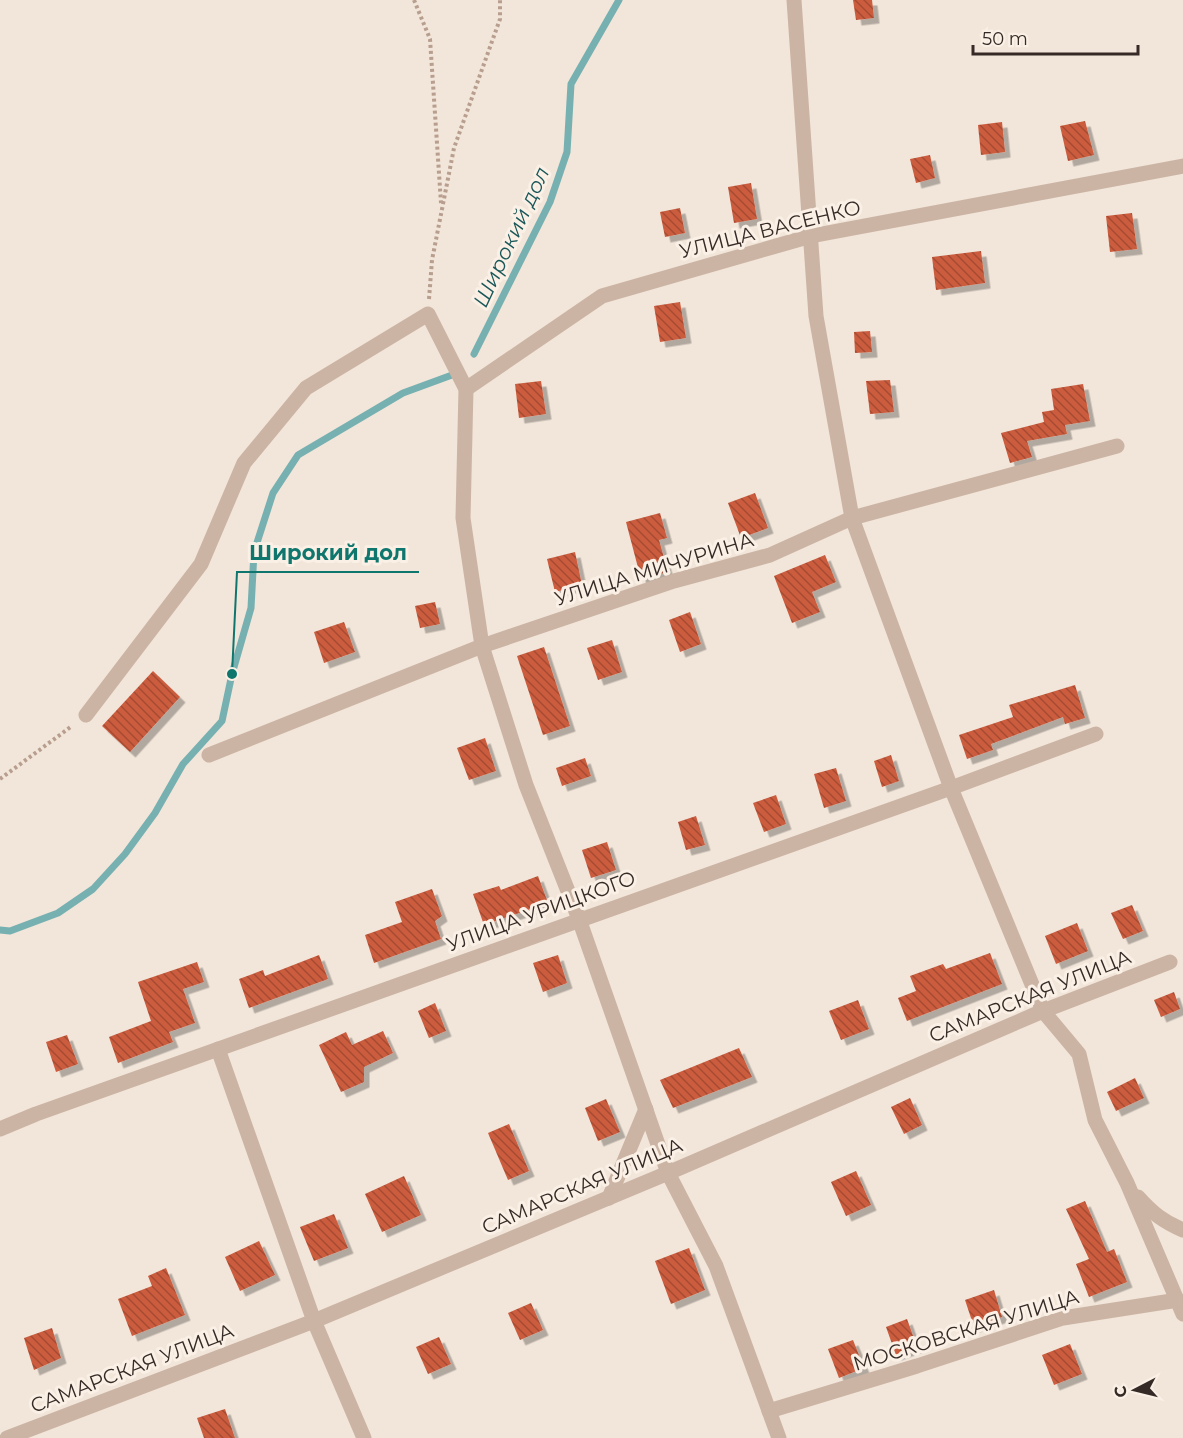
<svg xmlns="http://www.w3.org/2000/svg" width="1183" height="1438" font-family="Montserrat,sans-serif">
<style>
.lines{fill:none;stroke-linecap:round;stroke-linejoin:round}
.stream{stroke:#76b0b1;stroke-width:7}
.building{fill:url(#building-back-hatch);filter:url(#shadow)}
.path{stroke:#b79e8e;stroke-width:4;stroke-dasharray:3 3;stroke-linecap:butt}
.minor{stroke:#cbb4a4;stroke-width:15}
.labels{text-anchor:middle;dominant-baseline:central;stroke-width:6;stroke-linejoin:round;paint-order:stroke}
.street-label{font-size:20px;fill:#362a26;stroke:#faf0e5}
.water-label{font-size:21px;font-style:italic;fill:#1a5759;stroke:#faf0e5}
.leader{fill:none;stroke:#0f766e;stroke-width:2}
.callout-dot{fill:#0f766e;stroke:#faf0e5;stroke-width:2}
.callout-label{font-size:21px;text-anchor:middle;font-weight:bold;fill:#0f766e;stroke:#faf0e5;stroke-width:6;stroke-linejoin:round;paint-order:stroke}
</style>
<defs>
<pattern id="building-back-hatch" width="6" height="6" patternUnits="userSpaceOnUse" patternTransform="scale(1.5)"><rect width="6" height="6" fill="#cb5b3d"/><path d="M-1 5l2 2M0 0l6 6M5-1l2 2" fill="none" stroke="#a64b33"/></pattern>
<filter id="shadow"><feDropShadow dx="5.5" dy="5.5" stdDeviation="0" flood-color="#0004"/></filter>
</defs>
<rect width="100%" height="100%" fill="#f2e5d9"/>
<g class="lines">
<!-- stream -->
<g class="stream">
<path d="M 474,354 L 550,202 L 567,152 L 571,84 L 619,0"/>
<path d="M 0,930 L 10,931 L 58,913 L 93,889 L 125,854 L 155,813 L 183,764 L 222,721 L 232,674 L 251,608 L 254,552 L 273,493 L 298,455 L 403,393 L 452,375"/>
</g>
</g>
<!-- building -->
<g class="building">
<path d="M 853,0 L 872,0 L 874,18 L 856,20 Z"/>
<path d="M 1085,121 L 1094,155 L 1068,161 L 1060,126 Z"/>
<path d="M 1002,122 L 1005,152 L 981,155 L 978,125 Z"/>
<path d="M 930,155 L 935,178 L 916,183 L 910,159 Z"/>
<path d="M 751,183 L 757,219 L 734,223 L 728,187 Z"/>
<path d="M 680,208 L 685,233 L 665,237 L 660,212 Z"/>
<path d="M 1132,213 L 1137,249 L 1110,252 L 1106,216 Z"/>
<path d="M 981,251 L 985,283 L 936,290 L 932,257 Z"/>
<path d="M 680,302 L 686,338 L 660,342 L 654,306 Z"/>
<path d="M 870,331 L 872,352 L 855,353 L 854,332 Z"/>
<path d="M 890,380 L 894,412 L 870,414 L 866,381 Z"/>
<path d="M 541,381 L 546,414 L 519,418 L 515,384 Z"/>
<path d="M 1083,384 L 1090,421 L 1065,425 L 1067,434 L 1027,441 L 1032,457 L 1010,463 L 1001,433 L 1044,422 L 1042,412 L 1054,410 L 1051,389 Z"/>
<path d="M 755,493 L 768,528 L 741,538 L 728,503 Z"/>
<path d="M 660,513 L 667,538 L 659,540 L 668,572 L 641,579 L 626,522 Z"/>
<path d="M 575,552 L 582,585 L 555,592 L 547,559 Z"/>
<path d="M 825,555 L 836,582 L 812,592 L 820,612 L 792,623 L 774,576 Z"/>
<path d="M 435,602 L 440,624 L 420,628 L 415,606 Z"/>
<path d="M 690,612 L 701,644 L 680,652 L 669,620 Z"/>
<path d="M 344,622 L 355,652 L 324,663 L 314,632 Z"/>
<path d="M 612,640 L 622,672 L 598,680 L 587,648 Z"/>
<path d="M 544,647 L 570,726 L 543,735 L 517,656 Z"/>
<path d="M 153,671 L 180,697 L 130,752 L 102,726 Z"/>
<path d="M 1075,685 L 1085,718 L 1065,724 L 1063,717 L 991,744 L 993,750 L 967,759 L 959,735 L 1013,717 L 1009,705 Z"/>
<path d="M 485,738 L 496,771 L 469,780 L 457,748 Z"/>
<path d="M 891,755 L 899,781 L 882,787 L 874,761 Z"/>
<path d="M 585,758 L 591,776 L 562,786 L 556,768 Z"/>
<path d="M 836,768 L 846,801 L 824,808 L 814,774 Z"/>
<path d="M 776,795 L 786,824 L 764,832 L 753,803 Z"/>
<path d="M 696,816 L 705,845 L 686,850 L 678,822 Z"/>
<path d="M 607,842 L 616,870 L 591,878 L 582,850 Z"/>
<path d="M 538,876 L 548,903 L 484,925 L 473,894 L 499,886 L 501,890 Z"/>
<path d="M 432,889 L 442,916 L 435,921 L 441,939 L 374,963 L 365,935 L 402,922 L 395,902 Z"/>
<path d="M 1132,905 L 1143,931 L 1123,939 L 1111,913 Z"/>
<path d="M 1077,923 L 1088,951 L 1056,964 L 1045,936 Z"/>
<path d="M 990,953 L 1002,984 L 907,1021 L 898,998 L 916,991 L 910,976 L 943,964 L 946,969 Z"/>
<path d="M 319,955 L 328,979 L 249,1008 L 239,979 L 263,970 L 265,976 Z"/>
<path d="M 558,955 L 567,983 L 543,992 L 533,963 Z"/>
<path d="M 197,962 L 204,982 L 183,989 L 195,1023 L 169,1032 L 173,1042 L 118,1063 L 109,1037 L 151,1021 L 138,982 Z"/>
<path d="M 1174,992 L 1180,1009 L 1161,1017 L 1154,1000 Z"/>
<path d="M 858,1000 L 869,1029 L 841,1040 L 829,1011 Z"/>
<path d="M 435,1003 L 446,1031 L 429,1038 L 418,1011 Z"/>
<path d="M 383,1031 L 393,1053 L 364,1067 L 364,1082 L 341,1092 L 319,1045 L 346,1032 L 352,1045 Z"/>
<path d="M 67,1035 L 78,1064 L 56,1072 L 46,1042 Z"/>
<path d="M 739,1048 L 752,1077 L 673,1108 L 660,1080 Z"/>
<path d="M 1135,1078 L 1144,1098 L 1116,1111 L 1107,1092 Z"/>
<path d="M 910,1098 L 922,1125 L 904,1134 L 891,1107 Z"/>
<path d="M 606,1099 L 620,1132 L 598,1141 L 585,1108 Z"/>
<path d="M 509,1124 L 529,1171 L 508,1180 L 488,1133 Z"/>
<path d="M 856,1171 L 871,1205 L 846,1216 L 831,1182 Z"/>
<path d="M 404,1176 L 421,1215 L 382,1232 L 365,1194 Z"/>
<path d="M 1085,1201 L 1107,1252 L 1114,1249 L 1127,1282 L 1089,1297 L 1076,1264 L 1089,1259 L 1066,1209 Z"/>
<path d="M 334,1214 L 348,1248 L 314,1261 L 300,1227 Z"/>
<path d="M 259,1241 L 275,1275 L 240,1291 L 225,1257 Z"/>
<path d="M 689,1248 L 705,1290 L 671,1304 L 655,1261 Z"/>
<path d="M 166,1268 L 185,1315 L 132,1336 L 118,1299 L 152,1286 L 148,1276 Z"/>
<path d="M 994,1290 L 1002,1317 L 974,1327 L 965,1300 Z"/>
<path d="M 531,1303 L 543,1330 L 520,1340 L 508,1313 Z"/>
<path d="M 907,1319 L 917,1347 L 896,1355 L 886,1327 Z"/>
<path d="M 52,1328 L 61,1358 L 34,1370 L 24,1338 Z"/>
<path d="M 439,1337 L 451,1364 L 428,1374 L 416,1347 Z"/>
<path d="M 853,1340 L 864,1368 L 839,1378 L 828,1349 Z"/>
<path d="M 1070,1344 L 1082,1374 L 1054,1385 L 1042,1355 Z"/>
<path d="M 225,1409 L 235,1438 L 204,1438 L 197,1418 Z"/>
</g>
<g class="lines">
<!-- path -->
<g class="path">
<path d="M 414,0 L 430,39 L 441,203"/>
<path d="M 429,299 L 432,260 L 454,148 L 500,19 L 500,0"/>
<path d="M 0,779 L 72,726"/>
</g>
<!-- minor -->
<g class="minor">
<path d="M 794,0 L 816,316 L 852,518 L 951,788 L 1043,1011 L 1079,1054 L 1095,1120 L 1127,1183 L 1183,1314"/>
<path d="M 466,389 L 602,296 L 811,236 L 1183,166"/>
<path d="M 86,715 L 201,564 L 244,463 L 306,388 L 428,314 L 466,389 L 463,518 L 482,646 L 526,785 L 579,919 L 668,1173 L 716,1266 L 779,1438"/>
<path d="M 209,755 L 482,646 L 674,581 L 770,555 L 852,518 L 1117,446"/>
<path d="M 218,1049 L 314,1321 L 364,1438"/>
<path d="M 0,1129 L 36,1114 L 951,788 L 1096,734"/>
<path d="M 1138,1197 C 1152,1213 1164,1222 1183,1230"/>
<path d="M 609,1198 L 646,1109"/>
<path d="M 769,1411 L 917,1366 L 1063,1318 L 1178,1300"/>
<path d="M 7,1438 L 314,1321 L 668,1173 L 1043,1011 L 1170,962"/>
</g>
</g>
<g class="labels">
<!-- street labels -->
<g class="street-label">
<text transform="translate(770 229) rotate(-14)">УЛИЦА ВАСЕНКО</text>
<text transform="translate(654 569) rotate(-17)">УЛИЦА МИЧУРИНА</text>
<text transform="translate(541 911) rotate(-20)">УЛИЦА УРИЦКОГО</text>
<text transform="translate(1030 996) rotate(-22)">САМАРСКАЯ УЛИЦА</text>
<text transform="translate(582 1186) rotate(-23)">САМАРСКАЯ УЛИЦА</text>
<text transform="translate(966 1330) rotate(-17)">МОСКОВСКАЯ УЛИЦА</text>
<text transform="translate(132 1368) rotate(-21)">САМАРСКАЯ УЛИЦА</text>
</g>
<!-- water labels -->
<g class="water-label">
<text transform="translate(511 237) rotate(-65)">Широкий дол</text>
</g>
</g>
<!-- callouts -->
<path class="leader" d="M232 674L237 572H419"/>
<circle class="callout-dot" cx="232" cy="674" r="6"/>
<g class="callout-label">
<text x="328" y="560">Широкий дол</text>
</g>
<!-- north arrow -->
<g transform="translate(1135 1390) rotate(263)" stroke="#faf0e5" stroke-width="4.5" paint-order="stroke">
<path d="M0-4.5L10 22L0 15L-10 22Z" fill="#362a26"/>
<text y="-9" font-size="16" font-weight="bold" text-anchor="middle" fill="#362a26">С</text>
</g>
<!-- scale -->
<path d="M973 45v9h165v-9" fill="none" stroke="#362a26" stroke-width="3"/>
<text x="982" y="45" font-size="18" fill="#362a26" stroke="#faf0e5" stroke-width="4.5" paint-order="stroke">50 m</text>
</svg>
